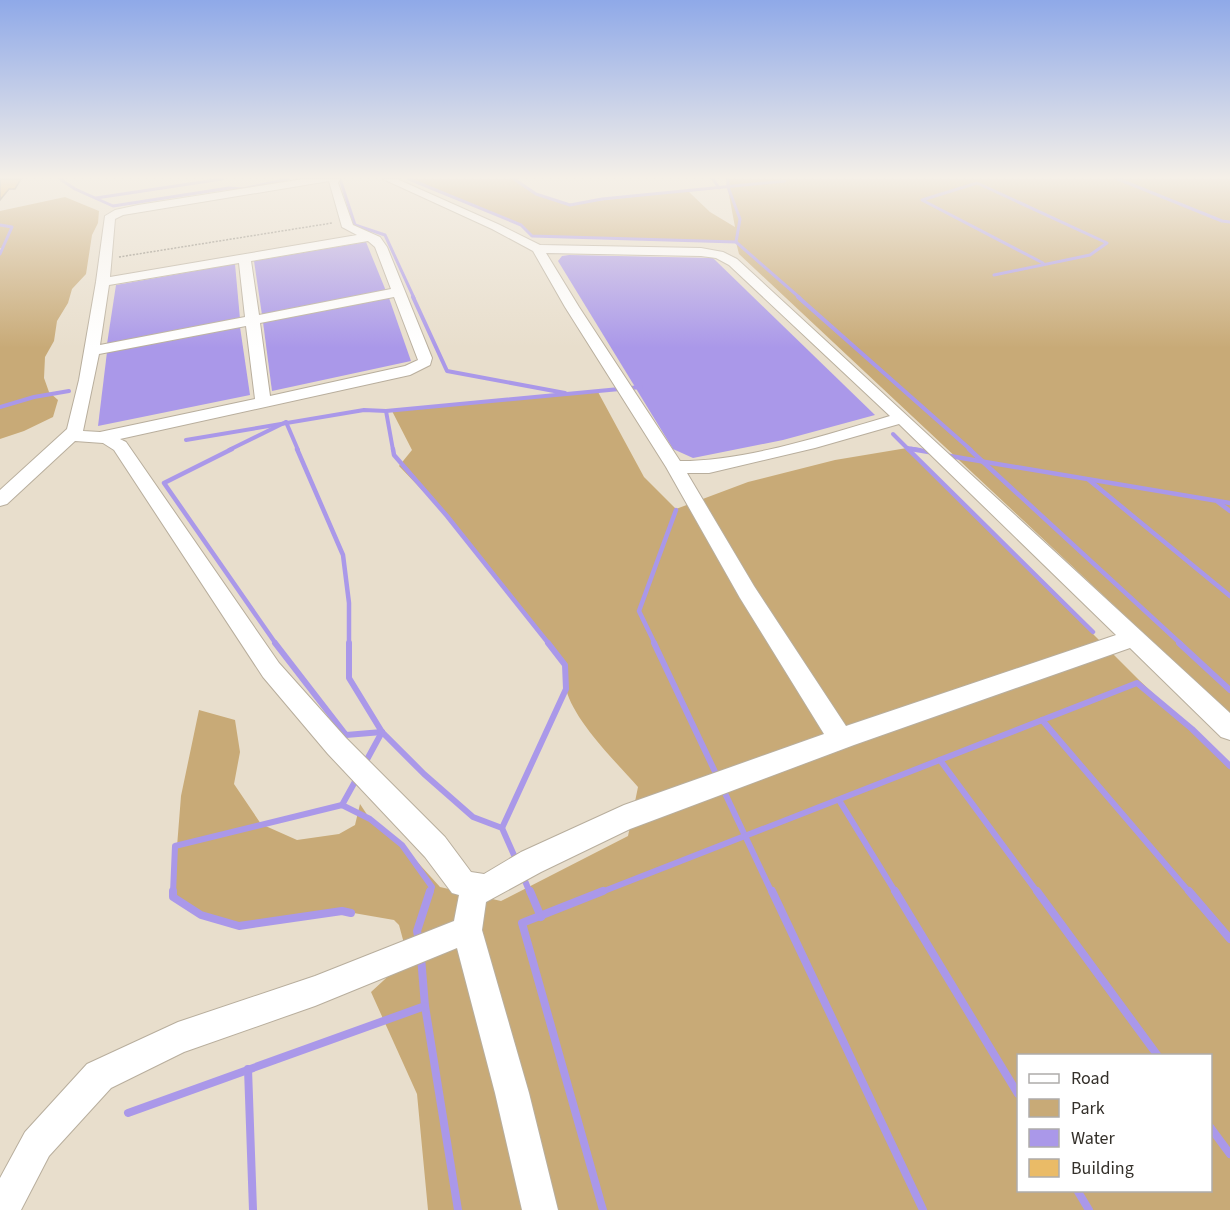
<svg xmlns="http://www.w3.org/2000/svg" width="1230" height="1210" font-family="'Source Sans 3',sans-serif">
<style>
.green{fill:#c8aa77;fill-rule:evenodd}
.water{fill:#aa98e9}
.lines{fill:none;stroke-linecap:round;stroke-linejoin:round}
.stream-far4{stroke:#aa98e9;stroke-width:3}
.stream-far3{stroke:#aa98e9;stroke-width:4}
.stream-far2{stroke:#aa98e9;stroke-width:4.5}
.stream-far1{stroke:#aa98e9;stroke-width:6}
.stream{stroke:#aa98e9;stroke-width:8}
.building{fill:#eabb67;stroke:#928978;stroke-width:1.5}
.minor-casing{stroke:#b8ae9d;stroke-width:2}
.path{stroke:#878175;stroke-width:1.5;stroke-dasharray:2 1.5;stroke-linecap:butt}
.minor{fill:#fff;fill-rule:evenodd}
</style>
<rect width="100%" height="100%" fill="#e8decc"/>
<!-- green -->
<g class="green">
<path d="M 409,179 L 514,179 L 536,194 L 567,204 L 688,191 L 710,212 L 735,227 L 726,179 L 1230,179 L 1230,714 L 739,254 L 736,242 L 532,236 L 521,225 Z"/>
<path d="M 65,197 L 99,211 L 98,223 L 92,235 L 86,274 L 72,289 L 68,303 L 57,321 L 54,341 L 45,357 L 44,378 L 49,392 L 58,400 L 53,417 L 24,431 L 0,439 L 0,254 L 2,249 L 0,248 L 0,211 Z"/>
<path d="M 598,392 L 644,477 L 676,509 L 748,482 L 835,460 L 907,448 L 1139,680 L 1230,766 L 1230,1210 L 428,1210 L 417,1094 L 371,992 L 408,958 L 399,925 L 394,920 L 342,911 L 239,926 L 201,915 L 173,897 L 181,796 L 199,710 L 235,720 L 240,752 L 234,784 L 261,824 L 297,840 L 339,834 L 355,825 L 360,804 L 370,819 L 402,845 L 440,887 L 501,901 L 628,836 L 638,787 C 616,762 574,721 566,689 C 564,682 565,673 565,665 L 447,516 L 399,466 L 412,450 L 392,411 ZM 1018,1056 L 1210,1056 L 1210,1190 L 1018,1190 Z"/>
</g>
<!-- water -->
<g class="water">
<path d="M 366,242 L 386,291 L 262,315 L 254,261 Z"/>
<path d="M 569,255 L 713,258 L 875,415 L 783,440 L 693,458 L 673,449 L 558,261 L 562,256 Z"/>
<path d="M 235,264 L 240,319 L 107,344 L 116,285 Z"/>
<path d="M 389,298 L 411,361 L 272,391 L 263,322 Z"/>
<path d="M 240,327 L 250,395 L 98,426 L 107,352 Z"/>
</g>
<g class="lines">
<!-- stream-far4 -->
<g class="stream-far4">
<path d="M 60,179 L 75,189 L 113,206 L 229,188 L 243,189 L 288,179"/>
<path d="M 340,179 L 355,225 L 385,235 L 414,298"/>
<path d="M 409,179 L 521,225 L 532,236 L 736,242 L 800,298"/>
<path d="M 514,179 L 536,194 L 570,205 L 602,199 L 785,181"/>
<path d="M 713,179 L 719,188"/>
<path d="M 728,179 L 728,187 L 740,219 L 736,242"/>
<path d="M 1118,179 L 1222,221 L 1230,222"/>
<path d="M 96,198 L 222,179"/>
<path d="M 0,225 L 12,227 L 0,254"/>
<path d="M 994,275 L 1090,255 L 1107,243 L 977,183 L 922,200 L 1043,263"/>
</g>
<!-- stream-far3 -->
<g class="stream-far3">
<path d="M 413,297 L 447,371 L 565,393"/>
<path d="M 798,297 L 971,450"/>
<path d="M 0,407 L 34,397 L 69,391"/>
<path d="M 386,411 L 393,450"/>
<path d="M 286,422 L 298,450"/>
<path d="M 893,434 L 909,450"/>
<path d="M 186,440 L 364,410 L 386,411 L 641,387"/>
<path d="M 907,448 L 920,450"/>
<path d="M 229,450 L 286,422"/>
</g>
<!-- stream-far2 -->
<g class="stream-far2">
<path d="M 232,449 L 164,483 L 276,644"/>
<path d="M 297,449 L 343,555 L 349,603 L 349,644"/>
<path d="M 393,449 L 394,455 L 447,516 L 549,644"/>
<path d="M 908,449 L 1093,632"/>
<path d="M 911,449 L 935,453"/>
<path d="M 969,449 L 1181,644"/>
<path d="M 944,455 L 1230,503"/>
<path d="M 1089,480 L 1230,596"/>
<path d="M 1218,502 L 1230,511"/>
<path d="M 655,644 L 639,611 L 676,510"/>
</g>
<!-- stream-far1 -->
<g class="stream-far1">
<path d="M 275,643 L 346,735 L 382,732"/>
<path d="M 349,643 L 349,678 L 382,732 L 424,774 L 473,817 L 502,828 L 517,862"/>
<path d="M 654,643 L 718,778"/>
<path d="M 1179,643 L 1230,690"/>
<path d="M 1042,720 L 1190,893"/>
<path d="M 940,760 L 1038,893"/>
<path d="M 364,765 L 382,732"/>
<path d="M 723,789 L 772,893"/>
<path d="M 839,800 L 896,893"/>
<path d="M 342,805 L 357,778"/>
<path d="M 502,828 L 566,689 L 565,665 L 548,643"/>
<path d="M 523,876 L 530,893"/>
<path d="M 173,893 L 175,846 L 342,805 L 370,819 L 402,845 L 432,887 L 430,893"/>
<path d="M 599,893 L 1137,683 L 1192,729 L 1230,766"/>
</g>
<!-- stream -->
<g class="stream">
<path d="M 173,891 L 173,897 L 201,915 L 239,926 L 342,911 L 351,913"/>
<path d="M 530,891 L 541,917"/>
<path d="M 603,891 L 522,923 L 603,1210"/>
<path d="M 772,891 L 923,1210"/>
<path d="M 895,891 L 1018,1094"/>
<path d="M 1037,891 L 1158,1056"/>
<path d="M 1189,891 L 1230,939"/>
<path d="M 419,941 L 417,931 L 430,891"/>
<path d="M 421,957 L 425,1006 L 458,1210"/>
<path d="M 248,1069 L 253,1210"/>
<path d="M 128,1113 L 425,1006"/>
<path d="M 1210,1127 L 1230,1154"/>
<path d="M 1077,1190 L 1089,1210"/>
</g>
</g>
<!-- building -->
<path class="building" d="M 0,179 L 21,179 L 15,189 L 9,189 L 0,200 Z"/>
<g class="lines">
<defs>
<path id="minor" d="M 304,179 L 340,179 L 338,183 L 353,225 L 380,237 L 387,247 L 432,358 L 430,365 L 410,375 L 120,439 L 126,442 L 279,663 L 346,738 L 445,837 L 471,872 L 484,874 L 521,852 L 624,805 L 824,734 L 740,598 L 666,467 L 565,307 L 533,251 L 492,229 L 383,179 L 397,179 L 500,225 L 540,245 L 701,248 L 723,252 L 737,259 L 1230,713 L 1230,740 L 1221,737 L 1130,648 L 854,745 L 630,829 L 541,872 L 486,902 L 482,930 L 529,1093 L 558,1210 L 522,1210 L 495,1093 L 457,948 L 315,1006 L 184,1052 L 111,1088 L 49,1156 L 21,1210 L 0,1210 L 0,1178 L 25,1132 L 87,1064 L 178,1022 L 315,976 L 454,921 L 459,895 L 452,893 L 425,857 L 328,754 L 263,677 L 114,450 L 103,443 L 75,441 L 7,504 L 0,506 L 0,490 L 67,429 L 79,380 L 96,282 L 105,216 L 115,210 L 138,205 ZM 329,181 L 342,227 L 357,235 L 110,277 L 115,219 L 123,215 ZM 368,241 L 375,247 L 391,289 L 259,315 L 251,261 ZM 546,253 L 701,256 L 716,258 L 729,265 L 890,416 C 825,435 747,461 680,461 L 579,307 ZM 239,263 L 245,317 L 100,345 L 109,285 ZM 394,297 L 418,360 L 405,366 L 270,396 L 260,323 ZM 246,326 L 255,399 L 100,432 L 83,431 L 99,354 ZM 899,424 L 1116,635 L 846,726 L 754,586 L 687,473 L 709,473 L 815,448 Z"/>
</defs>
<!-- minor casing -->
<use href="#minor" class="minor-casing"/>
<!-- path -->
<path class="path" d="M 119,257 L 332,223"/>
<!-- minor -->
<use href="#minor" class="minor"/>
</g>
<!-- sky -->
<linearGradient id="sky" x2="0" y2="1"><stop stop-color="#8fa9e8"/><stop offset="0.51" stop-color="#f5f0e8"/><stop offset="1" stop-color="#f5f0e8" stop-opacity="0"/></linearGradient>
<rect width="1230" height="348" fill="url(#sky)"/>
<!-- legend -->
<rect x="1017" y="1054" width="195" height="138" fill="#ffffff" stroke="#aeacaa" stroke-width="1.5"/>
<rect x="1029" y="1074" width="30" height="9" fill="#ffffff" stroke="#aeacaa" stroke-width="1.5"/>
<text x="1071" y="1084" font-size="18" fill="#34302a">Road</text>
<rect x="1029" y="1099" width="30" height="18" fill="#c8aa77" stroke="#aeacaa" stroke-width="1.5"/>
<text x="1071" y="1114" font-size="18" fill="#34302a">Park</text>
<rect x="1029" y="1129" width="30" height="18" fill="#aa98e9" stroke="#aeacaa" stroke-width="1.5"/>
<text x="1071" y="1144" font-size="18" fill="#34302a">Water</text>
<rect x="1029" y="1159" width="30" height="18" fill="#eabb67" stroke="#aeacaa" stroke-width="1.5"/>
<text x="1071" y="1174" font-size="18" fill="#34302a">Building</text>
</svg>
